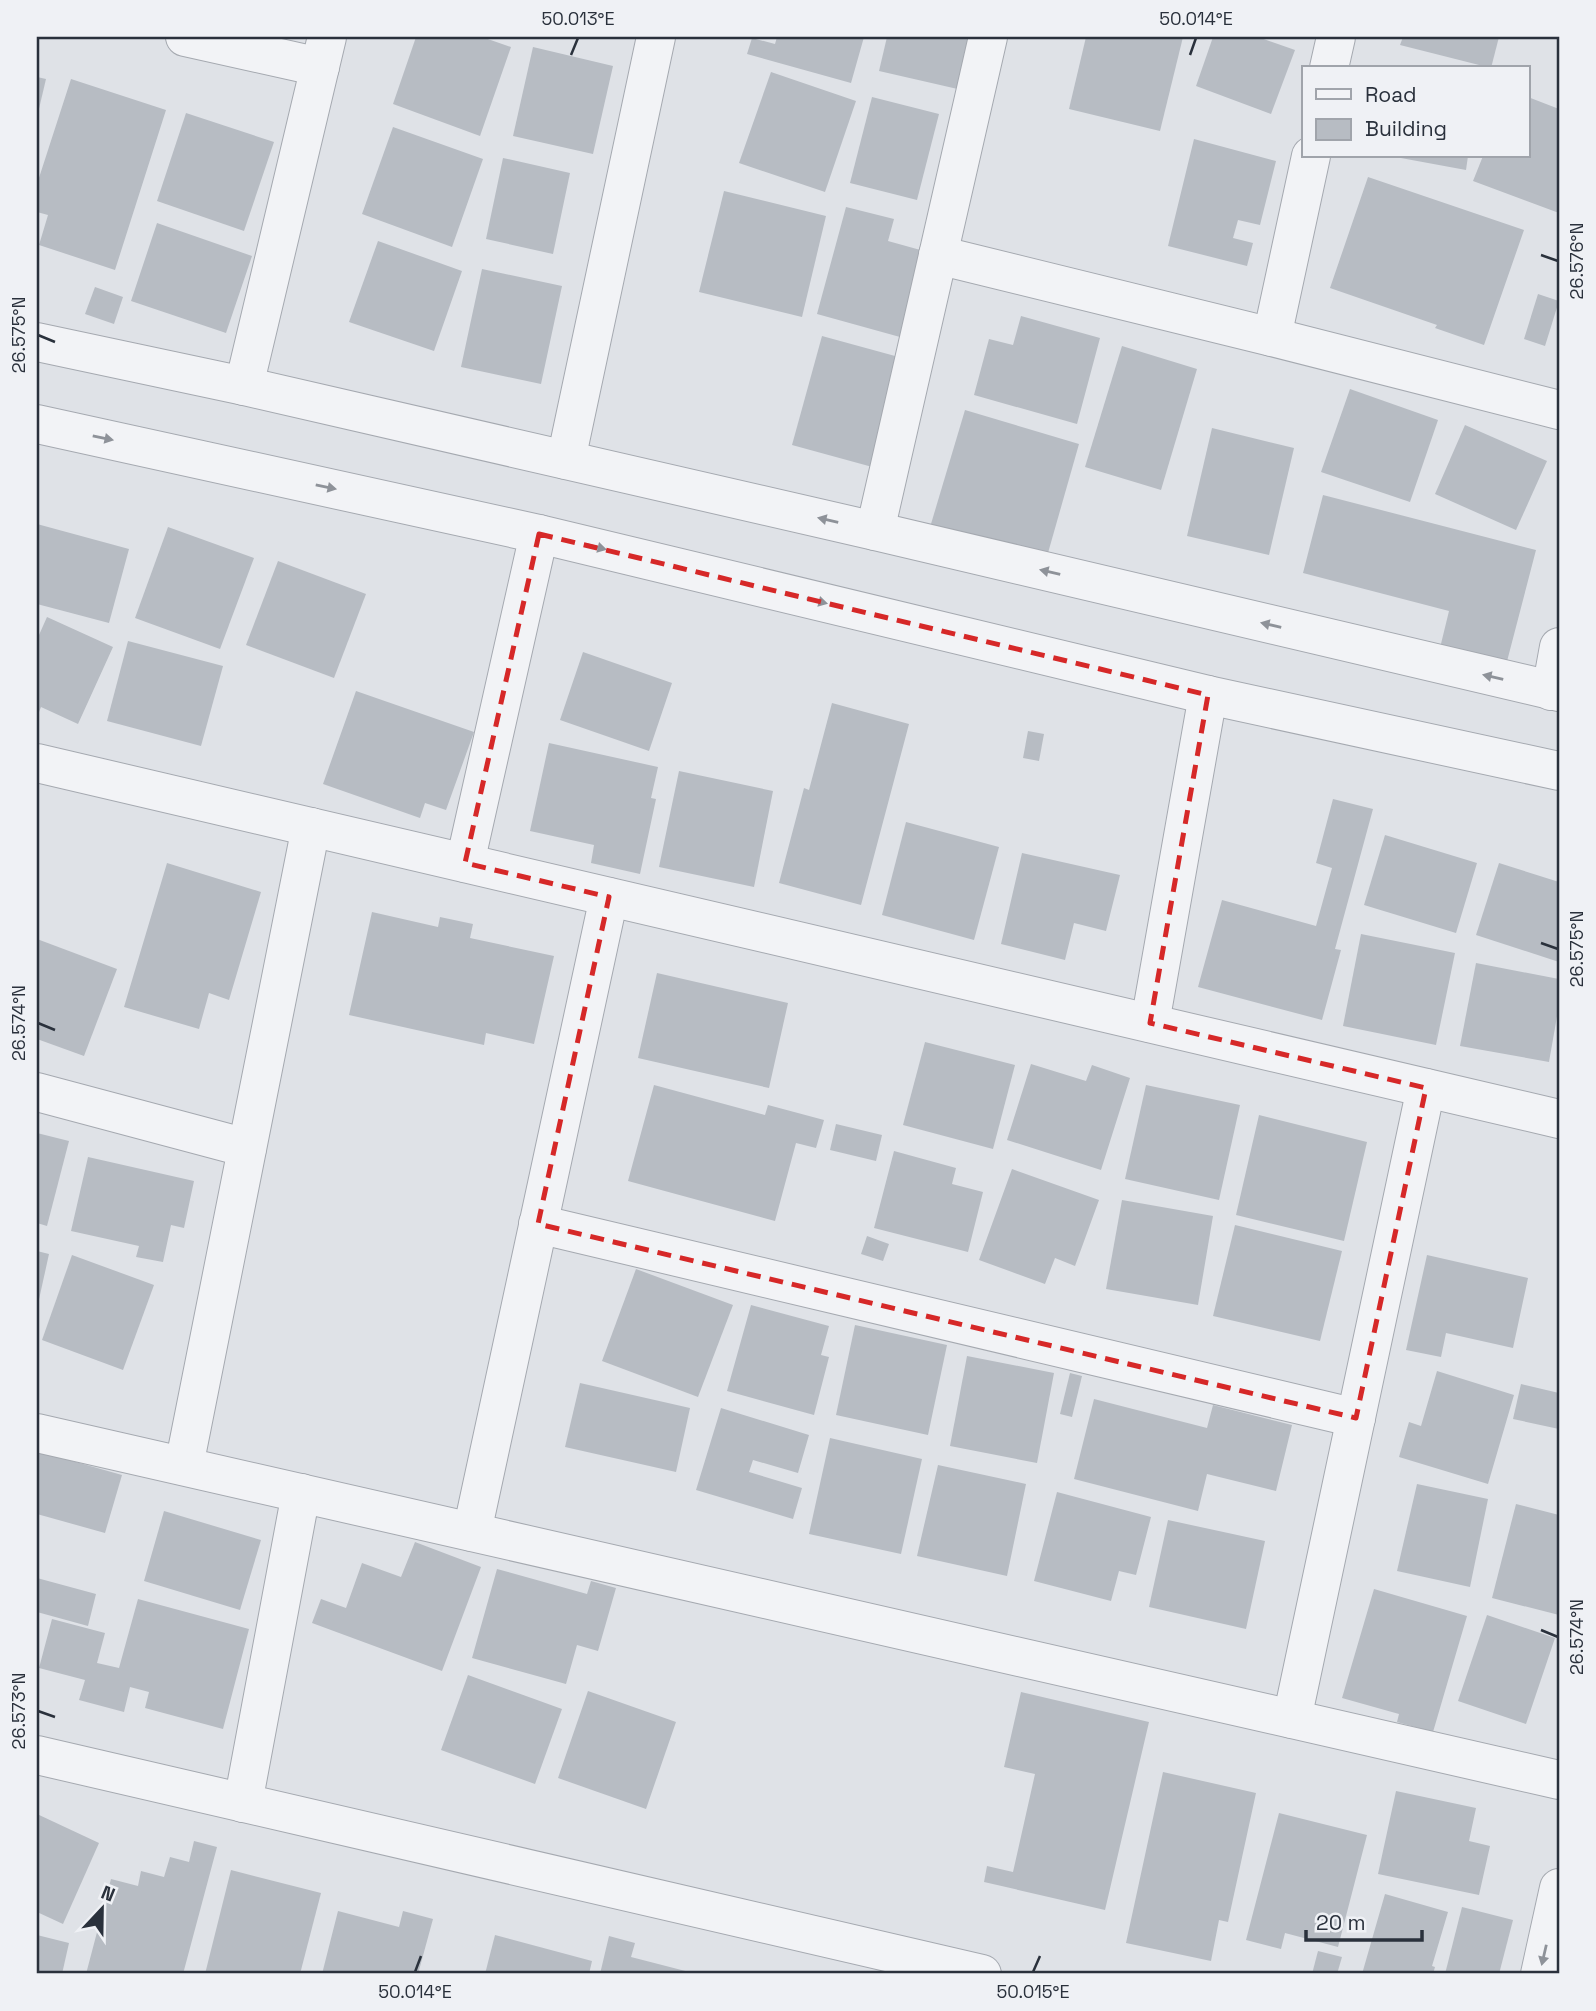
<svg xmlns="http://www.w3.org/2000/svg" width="1596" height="2011" font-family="'Space Grotesk',sans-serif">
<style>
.building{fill:#b7bcc3}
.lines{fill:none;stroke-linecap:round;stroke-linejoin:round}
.minor-casing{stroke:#a5a9b0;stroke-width:40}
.minor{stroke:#f2f3f6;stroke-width:38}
.oneway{fill:#8e9299}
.marked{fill:none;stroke:#d62828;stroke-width:5;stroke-dasharray:14 9;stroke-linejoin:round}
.ticks{fill:none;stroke:#2a313c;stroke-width:2.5}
.neatline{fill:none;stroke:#2a313c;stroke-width:2.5}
.ticks-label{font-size:18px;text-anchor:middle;fill:#2a313c}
</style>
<rect width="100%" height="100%" fill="#dfe2e7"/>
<!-- building -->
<g class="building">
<path d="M 416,37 L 482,37 L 511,47 L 480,136 L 393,104 Z"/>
<path d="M 777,37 L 864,37 L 851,83 L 747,54 L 752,38 L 775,44 Z"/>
<path d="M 887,37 L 974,37 L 962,90 L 879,71 Z"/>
<path d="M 1086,37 L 1183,37 L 1160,131 L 1069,109 Z"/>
<path d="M 1213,37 L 1258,37 L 1295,50 L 1271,114 L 1196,86 Z"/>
<path d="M 1403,37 L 1499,37 L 1491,68 L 1400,45 Z"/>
<path d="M 533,47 L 613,66 L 593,154 L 513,136 Z"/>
<path d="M 771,72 L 856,101 L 825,192 L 739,163 Z"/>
<path d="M 37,77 L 46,79 L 38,113 L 37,113 Z"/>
<path d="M 71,79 L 166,110 L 115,270 L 39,245 L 48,215 L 37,212 L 37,184 Z"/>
<path d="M 872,97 L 939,114 L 917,200 L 850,183 Z"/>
<path d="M 1528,97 L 1559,109 L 1559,213 L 1473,181 L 1483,156 L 1528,156 Z"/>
<path d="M 186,113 L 274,142 L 244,231 L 157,201 Z"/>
<path d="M 393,127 L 483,159 L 452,247 L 362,214 Z"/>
<path d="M 1194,139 L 1276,161 L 1260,225 L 1238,220 L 1233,238 L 1253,243 L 1247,266 L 1168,246 Z"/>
<path d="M 1390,156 L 1468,156 L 1466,170 Z"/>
<path d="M 503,158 L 570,173 L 553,254 L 486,239 Z"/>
<path d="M 1368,177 L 1524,230 L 1484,345 L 1435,328 L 1437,325 L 1330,288 Z"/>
<path d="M 724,191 L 826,216 L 802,317 L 699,292 Z"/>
<path d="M 846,207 L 894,219 L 888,241 L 924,251 L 900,337 L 817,314 Z"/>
<path d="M 157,223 L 252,256 L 226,333 L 131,301 Z"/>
<path d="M 378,241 L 462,271 L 434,351 L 349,322 Z"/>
<path d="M 482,269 L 562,286 L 541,384 L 461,367 Z"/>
<path d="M 95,287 L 123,297 L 114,324 L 85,314 Z"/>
<path d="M 1538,294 L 1559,301 L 1545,346 L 1524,339 Z"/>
<path d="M 1021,316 L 1100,338 L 1077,424 L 974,395 L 989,339 L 1013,345 Z"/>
<path d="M 822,336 L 906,359 L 876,468 L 792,445 Z"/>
<path d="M 1122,346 L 1197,369 L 1161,490 L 1085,467 Z"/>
<path d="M 1350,389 L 1438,420 L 1410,502 L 1321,472 Z"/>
<path d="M 965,410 L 1079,444 L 1044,567 L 928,534 Z"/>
<path d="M 1465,425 L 1547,461 L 1516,530 L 1435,494 Z"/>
<path d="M 1212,428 L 1294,448 L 1269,555 L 1187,536 Z"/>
<path d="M 1323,495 L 1536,550 L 1505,669 L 1439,652 L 1449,611 L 1303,573 Z"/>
<path d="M 37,524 L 129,549 L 109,623 L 37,604 Z"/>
<path d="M 168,527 L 254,558 L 220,649 L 135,618 Z"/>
<path d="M 278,561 L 366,594 L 334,678 L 246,645 Z"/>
<path d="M 47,617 L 113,647 L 78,724 L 41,707 L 37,717 L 37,634 L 39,635 Z"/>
<path d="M 128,641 L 223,666 L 201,746 L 107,721 Z"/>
<path d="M 583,652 L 672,683 L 649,751 L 560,720 Z"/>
<path d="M 356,691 L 474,732 L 446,810 L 425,803 L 420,818 L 323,784 Z"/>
<path d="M 832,703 L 909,724 L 861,905 L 779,883 L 804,788 L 809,790 Z"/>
<path d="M 1028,731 L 1044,734 L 1039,761 L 1023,758 Z"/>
<path d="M 549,743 L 658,767 L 651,798 L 656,799 L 640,874 L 591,863 L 594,845 L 530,831 Z"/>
<path d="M 679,771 L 773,791 L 754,887 L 659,867 Z"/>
<path d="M 1333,799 L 1373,809 L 1335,949 L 1341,950 L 1322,1020 L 1198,987 L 1222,900 L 1316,926 L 1332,868 L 1316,863 Z"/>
<path d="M 906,822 L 999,847 L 974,940 L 882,915 Z"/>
<path d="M 1385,835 L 1477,863 L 1456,933 L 1364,905 Z"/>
<path d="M 1022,853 L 1120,875 L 1106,931 L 1074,923 L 1065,960 L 1001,944 Z"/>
<path d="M 167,863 L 261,892 L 229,1000 L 209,993 L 199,1029 L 124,1007 Z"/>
<path d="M 1499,863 L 1559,882 L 1559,962 L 1476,935 Z"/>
<path d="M 372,912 L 438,927 L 440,917 L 473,924 L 470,938 L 554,956 L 534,1044 L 486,1033 L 484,1045 L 349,1015 Z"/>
<path d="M 1361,934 L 1455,953 L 1436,1045 L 1343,1026 Z"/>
<path d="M 37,939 L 117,969 L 84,1056 L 37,1039 Z"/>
<path d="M 1476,963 L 1559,979 L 1559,1005 L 1549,1062 L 1460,1046 Z"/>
<path d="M 657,973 L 788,1003 L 769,1088 L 638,1058 Z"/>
<path d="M 925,1042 L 1015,1065 L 993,1149 L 903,1125 Z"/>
<path d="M 1031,1064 L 1086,1081 L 1092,1065 L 1130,1078 L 1101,1170 L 1007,1140 Z"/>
<path d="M 654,1085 L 765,1115 L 768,1105 L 824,1120 L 816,1148 L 796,1143 L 775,1221 L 628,1181 Z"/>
<path d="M 1146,1085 L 1240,1105 L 1219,1200 L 1125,1179 Z"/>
<path d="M 1259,1115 L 1367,1142 L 1344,1241 L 1236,1215 Z"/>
<path d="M 836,1124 L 882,1135 L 876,1161 L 830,1150 Z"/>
<path d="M 37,1133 L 69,1141 L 47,1226 L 37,1223 Z"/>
<path d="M 894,1151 L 956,1168 L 952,1184 L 983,1192 L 968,1252 L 874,1228 Z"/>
<path d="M 88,1157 L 194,1181 L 184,1228 L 171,1225 L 163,1262 L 136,1257 L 139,1246 L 71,1231 Z"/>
<path d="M 1012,1169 L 1099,1200 L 1075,1266 L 1055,1258 L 1045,1284 L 979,1260 Z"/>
<path d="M 1122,1200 L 1213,1216 L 1198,1305 L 1106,1289 Z"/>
<path d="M 1235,1225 L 1342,1251 L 1320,1341 L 1213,1316 Z"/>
<path d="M 867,1236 L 889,1244 L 883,1261 L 861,1254 Z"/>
<path d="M 37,1251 L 49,1254 L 38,1304 L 37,1304 Z"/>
<path d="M 72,1255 L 154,1285 L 123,1370 L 42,1340 Z"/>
<path d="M 1427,1255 L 1528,1278 L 1513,1348 L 1446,1333 L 1441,1357 L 1406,1350 Z"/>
<path d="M 636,1269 L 733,1305 L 698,1397 L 602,1361 Z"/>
<path d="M 751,1305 L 829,1326 L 821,1355 L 829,1357 L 814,1415 L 727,1391 Z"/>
<path d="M 855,1325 L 947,1345 L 928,1435 L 836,1415 Z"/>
<path d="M 967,1356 L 1054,1373 L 1037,1463 L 950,1446 Z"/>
<path d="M 1437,1371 L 1514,1395 L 1488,1484 L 1399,1457 L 1409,1422 L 1421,1426 Z"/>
<path d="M 1070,1373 L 1082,1376 L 1072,1417 L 1060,1414 Z"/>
<path d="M 580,1383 L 690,1408 L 676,1472 L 565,1447 Z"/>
<path d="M 1521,1384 L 1559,1393 L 1559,1429 L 1513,1419 Z"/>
<path d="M 1094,1399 L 1207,1428 L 1213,1405 L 1292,1425 L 1276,1491 L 1207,1474 L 1198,1511 L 1074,1479 Z"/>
<path d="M 721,1408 L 809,1435 L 798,1473 L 753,1460 L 749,1472 L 802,1488 L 793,1519 L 696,1490 Z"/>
<path d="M 830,1438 L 922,1459 L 901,1554 L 809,1534 Z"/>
<path d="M 37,1451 L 122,1475 L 105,1533 L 37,1514 Z"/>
<path d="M 938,1465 L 1026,1484 L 1007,1576 L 917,1556 Z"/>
<path d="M 1417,1484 L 1488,1499 L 1470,1587 L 1397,1571 Z"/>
<path d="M 1057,1492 L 1151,1517 L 1136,1575 L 1119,1571 L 1111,1601 L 1034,1581 Z"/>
<path d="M 1516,1504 L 1559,1515 L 1559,1615 L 1492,1598 Z"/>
<path d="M 164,1511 L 261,1540 L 240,1610 L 144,1581 Z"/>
<path d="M 1168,1520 L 1265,1541 L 1246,1629 L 1149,1607 Z"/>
<path d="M 415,1542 L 481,1567 L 442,1671 L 312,1623 L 321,1599 L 346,1608 L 362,1563 L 401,1577 Z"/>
<path d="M 497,1569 L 587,1594 L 591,1581 L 616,1588 L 598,1651 L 577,1645 L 566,1684 L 472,1658 Z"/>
<path d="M 37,1578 L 96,1594 L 88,1626 L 37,1612 Z"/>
<path d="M 1374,1589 L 1467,1616 L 1433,1732 L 1397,1722 L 1399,1714 L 1342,1698 Z"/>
<path d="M 138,1599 L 249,1629 L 223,1729 L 145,1708 L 149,1692 L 130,1687 L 124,1712 L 79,1700 L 85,1680 L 39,1668 L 52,1619 L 105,1633 L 97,1663 L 119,1668 Z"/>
<path d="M 1487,1615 L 1555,1638 L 1526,1724 L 1458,1701 Z"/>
<path d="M 468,1675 L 562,1709 L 535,1784 L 441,1750 Z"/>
<path d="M 588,1691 L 676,1722 L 646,1809 L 558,1778 Z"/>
<path d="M 1021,1692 L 1149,1722 L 1105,1910 L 984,1882 L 987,1866 L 1013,1872 L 1035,1774 L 1004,1767 Z"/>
<path d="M 1163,1772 L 1256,1793 L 1228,1922 L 1219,1920 L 1211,1961 L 1126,1943 Z"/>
<path d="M 1396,1791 L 1476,1808 L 1469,1841 L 1490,1846 L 1479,1895 L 1378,1874 Z"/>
<path d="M 1279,1813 L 1367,1835 L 1338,1947 L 1285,1933 L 1281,1949 L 1246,1940 Z"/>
<path d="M 37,1814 L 99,1843 L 63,1924 L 37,1912 Z"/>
<path d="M 194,1841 L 217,1847 L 183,1974 L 86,1974 L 111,1879 L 138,1886 L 141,1871 L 164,1877 L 170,1857 L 189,1862 Z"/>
<path d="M 231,1870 L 321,1893 L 300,1974 L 205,1974 Z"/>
<path d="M 1385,1894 L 1448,1912 L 1432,1966 L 1435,1967 L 1433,1974 L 1362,1974 Z"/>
<path d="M 1462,1907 L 1513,1920 L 1499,1974 L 1445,1974 Z"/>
<path d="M 338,1911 L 399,1927 L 403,1911 L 433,1919 L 418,1974 L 322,1974 Z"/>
<path d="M 37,1935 L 69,1943 L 62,1974 L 37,1974 Z"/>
<path d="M 495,1935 L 592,1961 L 589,1974 L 485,1974 Z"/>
<path d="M 609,1936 L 635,1943 L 631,1957 L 697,1974 L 600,1974 Z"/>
<path d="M 1318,1951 L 1342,1957 L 1337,1974 L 1312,1974 Z"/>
</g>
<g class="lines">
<defs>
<g id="minor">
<path d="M 185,37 L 320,67"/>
<path d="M 1329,68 L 1336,37"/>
<path d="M 938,255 L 1272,337 L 1559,410"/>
<path d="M 1272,337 L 1311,156"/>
<path d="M 37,342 L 244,386 L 875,531 L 1559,692"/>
<path d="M 244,386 L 327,37"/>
<path d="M 37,424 L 539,534 L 1208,695 L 1559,771"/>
<path d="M 566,460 L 656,37"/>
<path d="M 875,531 L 988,37"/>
<path d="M 1551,691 L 1559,647"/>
<path d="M 37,763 L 1559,1119"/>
<path d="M 465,863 L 539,534"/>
<path d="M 1150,1023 L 1208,695"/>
<path d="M 37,1092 L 247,1148"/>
<path d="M 538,1224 L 1356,1418"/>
<path d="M 37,1433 L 1559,1780"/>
<path d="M 184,1466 L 311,827"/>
<path d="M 472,1532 L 609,897"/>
<path d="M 1292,1719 L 1426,1088"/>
<path d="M 37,1755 L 982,1974"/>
<path d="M 243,1803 L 301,1493"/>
<path d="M 1540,1974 L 1559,1888"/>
</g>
</defs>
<!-- minor casing -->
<use href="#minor" class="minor-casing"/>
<!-- minor -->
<use href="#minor" class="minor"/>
</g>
<!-- one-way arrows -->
<defs><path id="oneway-solid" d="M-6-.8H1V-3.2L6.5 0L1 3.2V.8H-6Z" transform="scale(1.75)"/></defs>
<g class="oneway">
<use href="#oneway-solid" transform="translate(103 438) rotate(12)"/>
<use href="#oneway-solid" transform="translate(326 487) rotate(12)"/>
<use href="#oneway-solid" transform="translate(828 520) rotate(-167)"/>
<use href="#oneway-solid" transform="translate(596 547) rotate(14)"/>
<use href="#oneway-solid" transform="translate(1050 572) rotate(-167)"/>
<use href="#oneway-solid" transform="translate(817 601) rotate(14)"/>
<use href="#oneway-solid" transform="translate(1271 625) rotate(-167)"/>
<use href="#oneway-solid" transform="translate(1493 677) rotate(-167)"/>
<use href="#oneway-solid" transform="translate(1544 1955) rotate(103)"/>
</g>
<!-- marked area -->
<path class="marked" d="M 539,534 L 1208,695 L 1150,1023 L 1426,1088 L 1356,1418 L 538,1224 L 609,897 L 465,863 Z"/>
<!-- ticks -->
<path class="ticks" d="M 571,55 L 578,38M 1190,55 L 1196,38M 1541,255 L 1558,261M 38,335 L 55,342M 1541,943 L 1558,949M 38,1023 L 55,1030M 1541,1630 L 1558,1637M 38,1711 L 55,1717M 415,1972 L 421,1956M 1033,1972 L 1040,1956"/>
<!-- border -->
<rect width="1596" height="2011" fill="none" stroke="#eff1f5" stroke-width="77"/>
<!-- legend -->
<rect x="1302" y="66" width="228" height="91" fill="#eff1f5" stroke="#a0a4ab" stroke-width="2"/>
<rect x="1316" y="89" width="35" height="10" fill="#f2f3f6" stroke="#a0a4ab" stroke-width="2"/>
<text x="1365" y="102" font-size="21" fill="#2a313c">Road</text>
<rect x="1316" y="119" width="35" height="21" fill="#b7bcc3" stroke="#a0a4ab" stroke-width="2"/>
<text x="1365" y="136" font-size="21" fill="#2a313c">Building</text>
<!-- north arrow -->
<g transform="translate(102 1909) rotate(22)" stroke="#eff1f5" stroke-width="5" paint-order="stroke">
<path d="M0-5L12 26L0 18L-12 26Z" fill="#2a313c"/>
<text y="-10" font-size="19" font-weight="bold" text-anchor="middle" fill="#2a313c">N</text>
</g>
<!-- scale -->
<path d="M1306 1930v10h116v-10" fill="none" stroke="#2a313c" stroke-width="3.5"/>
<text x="1316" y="1930" font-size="21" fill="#2a313c" stroke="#eff1f5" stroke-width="5" paint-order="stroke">20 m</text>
<rect x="38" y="38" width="1520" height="1934" class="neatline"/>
<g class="ticks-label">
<text x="578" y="25">50.013°E</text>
<text x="1196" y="25">50.014°E</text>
<text transform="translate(1577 261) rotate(-90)" y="6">26.576°N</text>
<text transform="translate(19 335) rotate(-90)" y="6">26.575°N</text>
<text transform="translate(1577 949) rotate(-90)" y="6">26.575°N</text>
<text transform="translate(19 1023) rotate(-90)" y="6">26.574°N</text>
<text transform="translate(1577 1637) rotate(-90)" y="6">26.574°N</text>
<text transform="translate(19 1711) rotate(-90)" y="6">26.573°N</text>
<text x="415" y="1998">50.014°E</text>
<text x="1033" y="1998">50.015°E</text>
</g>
</svg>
